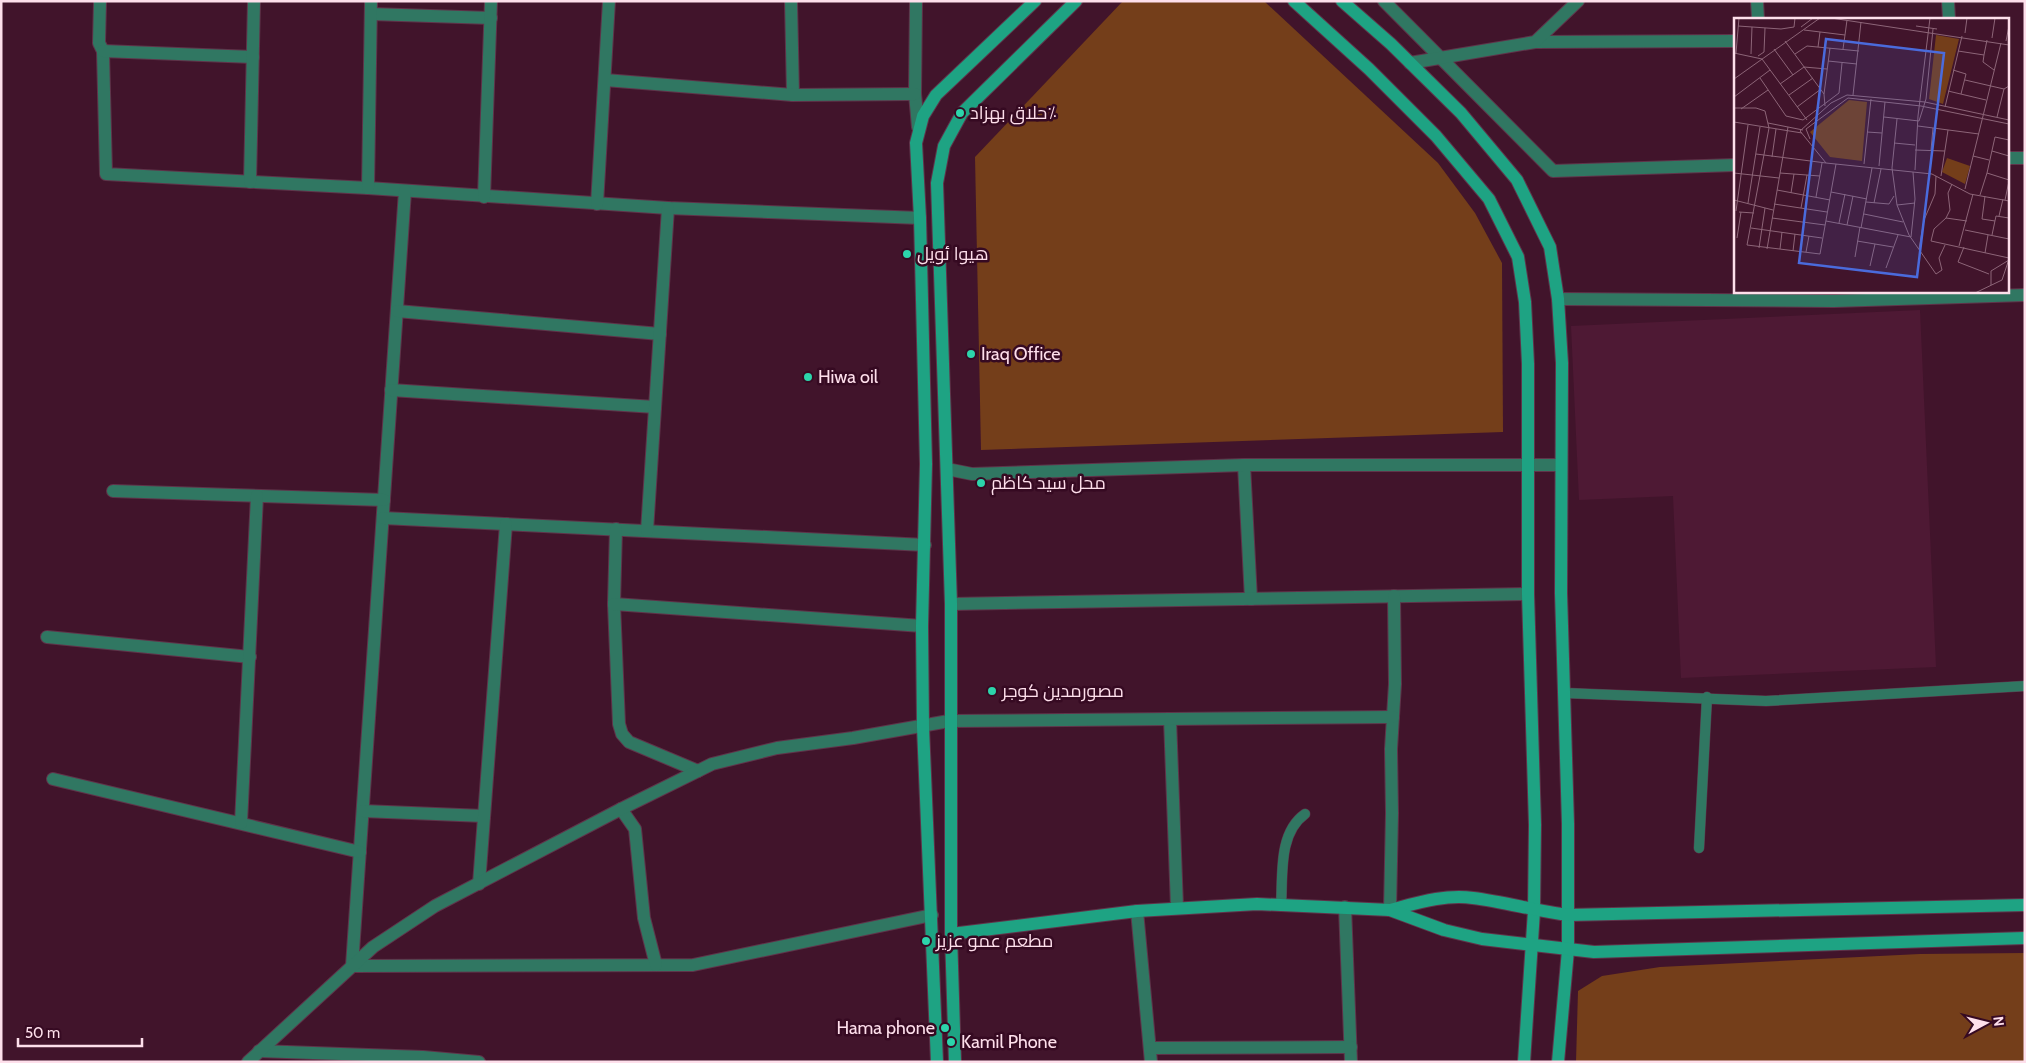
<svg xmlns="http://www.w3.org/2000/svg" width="2026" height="1063" font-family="Cabin,Cairo,sans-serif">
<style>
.built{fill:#4e1934}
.green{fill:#743e1a}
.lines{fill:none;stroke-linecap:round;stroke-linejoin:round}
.service-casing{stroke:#5f344a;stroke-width:11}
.minor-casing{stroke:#5f344a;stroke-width:14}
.secondary-casing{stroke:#5f344a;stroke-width:14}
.service{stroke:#307762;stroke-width:10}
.minor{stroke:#307762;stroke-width:12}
.secondary{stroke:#1ea383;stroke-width:12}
.poi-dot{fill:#2cd5ab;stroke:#360a22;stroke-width:2}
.labels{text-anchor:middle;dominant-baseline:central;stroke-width:5;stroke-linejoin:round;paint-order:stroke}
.poi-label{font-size:18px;fill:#fedfeb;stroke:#360a22;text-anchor:start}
.inset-road{fill:none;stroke:#8d6578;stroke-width:1}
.view{fill:#4a6bdc;fill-opacity:0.15;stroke:#4a6bdc;stroke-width:2.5}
.inset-edge{fill:none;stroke:#fedfeb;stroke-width:2.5}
</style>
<rect width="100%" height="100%" fill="#41142b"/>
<!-- built -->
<path class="built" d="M 1920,310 L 1936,667 L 1681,678 L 1673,496 L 1579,500 L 1571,326 Z"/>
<!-- green -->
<g class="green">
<path d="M 1123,1 L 1264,1 L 1438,163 L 1475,213 L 1502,263 L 1503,432 L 981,450 L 975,157 Z"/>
<path d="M 2025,953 L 2025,1062 L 1576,1062 L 1578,991 L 1602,976 L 1660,967 L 1920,954 Z"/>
</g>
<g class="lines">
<defs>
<g id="service">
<path d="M 1565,693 L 1766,701 L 2025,686"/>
<path d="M 1699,848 L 1707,697"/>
<path d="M 1281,906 C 1283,875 1278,833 1305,814"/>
</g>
<g id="minor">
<path d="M 100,1 L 99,43 L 103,51 L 106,174 L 368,188 L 668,208 L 920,218"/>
<path d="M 791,1 L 793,95"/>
<path d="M 916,1 L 915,94 L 918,127"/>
<path d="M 1384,1 L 1553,171 L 1735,165"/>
<path d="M 1757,1 L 1758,19"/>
<path d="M 1948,1 L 1949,19"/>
<path d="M 371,14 L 491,18"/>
<path d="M 1535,42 L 1735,41"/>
<path d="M 103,51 L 253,57"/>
<path d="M 1410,63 L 1535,42 L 1578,1"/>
<path d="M 605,80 L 793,95 L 915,94"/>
<path d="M 2007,158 L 2025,158"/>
<path d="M 250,182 L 254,1"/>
<path d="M 368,188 L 371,1"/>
<path d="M 405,191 L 352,966 L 693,965 L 932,915"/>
<path d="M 484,197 L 491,1"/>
<path d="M 597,204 L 609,1"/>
<path d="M 1558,299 L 1834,301 L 2025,295"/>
<path d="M 397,311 L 660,334"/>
<path d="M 391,390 L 655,407"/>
<path d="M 1244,465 L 1251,599"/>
<path d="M 947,469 L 972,474 L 1244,465 L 1561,465"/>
<path d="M 113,491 L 384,500"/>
<path d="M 383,518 L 925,545"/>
<path d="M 616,529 L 614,604 L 619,724 L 622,734 L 629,742 L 698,771"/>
<path d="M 647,531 L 668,208"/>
<path d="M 614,604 L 922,626"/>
<path d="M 951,604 L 1528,594"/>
<path d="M 47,637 L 250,657"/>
<path d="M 1170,719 L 1177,907"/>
<path d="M 53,779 L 360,852"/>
<path d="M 621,809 L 635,829 L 644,918 L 656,965"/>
<path d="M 363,811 L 484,816"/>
<path d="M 241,823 L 257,496"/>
<path d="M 479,884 L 506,524"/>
<path d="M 1345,907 L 1351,1062"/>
<path d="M 1390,910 L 1392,813 L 1391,749 L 1395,684 L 1394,596"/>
<path d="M 1137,911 L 1151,1062"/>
<path d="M 1151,1048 L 1351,1047"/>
<path d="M 259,1051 L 423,1057 L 479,1062"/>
<path d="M 248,1062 L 373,947 L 435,906 L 621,809 L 712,764 L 777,748 L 853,738 L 949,721 L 1393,717"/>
</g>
<g id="secondary">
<path d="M 1294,1 L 1369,69 L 1436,136 L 1489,199 L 1518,257 L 1525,302 L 1528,364 L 1528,594 L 1535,825 L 1534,911 L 1524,1062"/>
<path d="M 1342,1 L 1391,44 L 1461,113 L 1517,180 L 1550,247 L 1558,299 L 1562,363 L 1561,593 L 1568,824 L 1568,950 L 1558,1062"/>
<path d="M 1390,910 C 1417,903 1445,894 1473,898 C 1505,902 1536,911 1568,915 L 2025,905"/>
<path d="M 951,934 L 1137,911 L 1257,904 L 1390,910 L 1444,930 L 1482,939 L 1594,952 L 2025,938"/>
<path d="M 937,1062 L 923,727 L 922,626 L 926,464 L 920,218 L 916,143 L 923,116 L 936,95 L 1035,1"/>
<path d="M 955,1062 L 951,934 L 951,604 L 937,183 L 944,146 L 962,113 L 1076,1"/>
</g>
</defs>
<!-- service casing -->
<use href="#service" class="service-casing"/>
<!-- minor casing -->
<use href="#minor" class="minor-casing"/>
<!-- secondary casing -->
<use href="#secondary" class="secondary-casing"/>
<!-- service -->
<use href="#service" class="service"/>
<!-- minor -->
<use href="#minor" class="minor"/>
<!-- secondary -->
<use href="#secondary" class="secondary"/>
</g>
<!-- markers -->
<g class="poi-dot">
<circle cx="960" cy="113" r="5"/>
<circle cx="907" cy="254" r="5"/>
<circle cx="971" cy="354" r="5"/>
<circle cx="808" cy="377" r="5"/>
<circle cx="981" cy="483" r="5"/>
<circle cx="992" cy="691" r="5"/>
<circle cx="926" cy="941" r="5"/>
<circle cx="945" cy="1028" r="5"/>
<circle cx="951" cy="1042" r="5"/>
</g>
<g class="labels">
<!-- poi labels -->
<g class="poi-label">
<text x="970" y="113">حلاق بهزاد٪</text>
<text x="917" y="254">هيوا ئويل</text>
<text x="981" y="354">Iraq Office</text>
<text x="818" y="377">Hiwa oil</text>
<text x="991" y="483">محل سيد كاظم</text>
<text x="1002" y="691">مصورمدین كوجر</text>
<text x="936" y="941">مطعم عمو عزيز</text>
<text x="935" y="1028" text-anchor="end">Hama phone</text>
<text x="961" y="1042">Kamil Phone</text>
</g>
</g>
<!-- overview -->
<g transform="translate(1734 18)">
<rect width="275" height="275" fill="#41142b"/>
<path d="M 202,17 L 225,21 L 209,86 L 195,81 ZM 115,82 L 133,84 L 128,143 L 96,139 L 76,114 ZM 213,140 L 236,148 L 231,166 L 208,154 Z" fill="#743e1a"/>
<path class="inset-road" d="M 97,0 L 275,27M 4,8 L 47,11 L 60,9 L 61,0M 182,8 L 203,11M 67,9 L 79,0M 70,12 L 111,17 L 109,31M 231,15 L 233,0M 111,17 L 113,2M 258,20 L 261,0M 51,23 L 90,76 L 91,88M 272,23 L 275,8M 84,29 L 86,14M 40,31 L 59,57M 224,33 L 250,37 L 249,44 L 260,52M 0,35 L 28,41 L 73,102M 2,35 L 5,0M 17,36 L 18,9M 61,36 L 73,28 L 125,33M 250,37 L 253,22M 24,38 L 30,34 L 31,10M 94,43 L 123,46M 219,52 L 232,56 L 227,76M 26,60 L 52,98 L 69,102 L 105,75 L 108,45M 0,61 L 86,0M 231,62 L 270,71M 46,66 L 70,49 L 93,51M 214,73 L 252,82M 90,76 L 96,30M 55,77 L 79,60M 119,77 L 127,4M 0,79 L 36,52M 63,89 L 87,71M 211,89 L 228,18M 0,90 L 22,90 L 31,93 L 35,110 L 13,227 L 86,236 L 102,146M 7,91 L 34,72M 150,99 L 185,103M 263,99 L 270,71 L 275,68M 163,101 L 158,150 L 163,187 L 175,217 L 202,256 L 208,252 L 205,240 L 211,227M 275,102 L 191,84 L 113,77 L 97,85 L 66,113 L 92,145 L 198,156 L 236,176 L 275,183M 185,103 L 192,81 L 199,11M 0,104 L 68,115M 34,105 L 69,112M 184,108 L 245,116M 133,114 L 148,115M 76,121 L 72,111 L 114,80 L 187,88 L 275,106M 275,122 L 261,119 L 253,155 L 275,162M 160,125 L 181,127M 181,132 L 211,133M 197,132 L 199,110M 258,133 L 275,138M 22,136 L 92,145M 239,138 L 255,142M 38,139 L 42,111M 130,146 L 137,81M 145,148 L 151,84M 181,152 L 184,98 L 196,0M 0,155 L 45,160M 46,155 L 86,158M 207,158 L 214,112M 218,166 L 214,175 L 216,192 L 212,200 L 200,211 L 197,223 L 275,240M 231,171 L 267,25M 43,172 L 96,182M 97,174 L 133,181M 57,175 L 60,156M 246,177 L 253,155M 251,178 L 248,201 L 261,203M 82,179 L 88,145M 0,182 L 39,192M 271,182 L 275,163M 132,184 L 155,186 L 160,178M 14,185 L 26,109M 140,185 L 147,151M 40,186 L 93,194M 163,187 L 181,185M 67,190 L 73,157M 2,193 L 14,107M 5,194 L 20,195M 130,196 L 169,204M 265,198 L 269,181M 38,200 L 91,207M 212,200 L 233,203M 92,203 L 177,219 L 181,181 L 179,154M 105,205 L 111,176M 113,207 L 119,178M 17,210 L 88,220M 127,210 L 138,150M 231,212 L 275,221M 258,217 L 262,198 L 275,200M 3,220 L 7,194M 123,223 L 159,229M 225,228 L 239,176M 230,229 L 224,244 L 255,256M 25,230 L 31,190M 33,231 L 54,109M 46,231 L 48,214M 185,231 L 190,202 L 201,176 L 202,158M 59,233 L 61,216M 72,234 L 75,218M 251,235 L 254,217M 121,239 L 126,209M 136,248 L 141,226M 152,250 L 164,217M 257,267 L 257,253 L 275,242M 241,275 L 268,262 L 275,241"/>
<path class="view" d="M 92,21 L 210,35 L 183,259 L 65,245 Z"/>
<rect width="275" height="275" class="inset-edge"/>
</g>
<!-- border -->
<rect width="2026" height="1063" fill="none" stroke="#fedfeb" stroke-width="5"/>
<!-- north arrow -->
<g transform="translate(1986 1023) rotate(83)" stroke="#360a22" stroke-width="4" paint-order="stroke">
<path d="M0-4L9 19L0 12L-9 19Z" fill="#fedfeb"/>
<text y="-8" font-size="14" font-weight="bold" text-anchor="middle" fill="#fedfeb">N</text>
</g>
<!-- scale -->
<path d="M18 1038v8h124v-8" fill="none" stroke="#fedfeb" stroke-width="2.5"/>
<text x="25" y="1038" font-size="15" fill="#fedfeb" stroke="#360a22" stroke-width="4" paint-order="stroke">50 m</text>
</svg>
